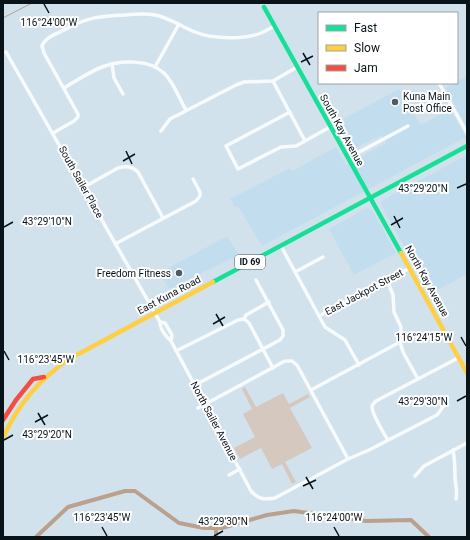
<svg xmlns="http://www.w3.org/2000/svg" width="470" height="540" font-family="Roboto,sans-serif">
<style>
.built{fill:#c2deee}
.green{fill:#d4c8bf}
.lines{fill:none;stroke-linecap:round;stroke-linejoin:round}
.stream{stroke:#baa08d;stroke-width:1}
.canal{stroke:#baa08d;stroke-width:4}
.street{stroke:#f8fbfc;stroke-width:3.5}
.fast{stroke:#16e098;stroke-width:4.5}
.slow{stroke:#ffcf43;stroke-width:4.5}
.jam{stroke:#f24e42;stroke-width:4.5}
.ticks{fill:none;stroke:#09141a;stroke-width:1.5}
.poi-dot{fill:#4f5c64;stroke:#fff;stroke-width:1.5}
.labels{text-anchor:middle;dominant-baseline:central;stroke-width:4;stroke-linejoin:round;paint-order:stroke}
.shield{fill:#fff;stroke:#535a5f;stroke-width:1}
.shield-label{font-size:9px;font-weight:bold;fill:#09141a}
.poi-label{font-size:10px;fill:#09141a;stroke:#fff;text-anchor:start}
.street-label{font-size:10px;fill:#09141a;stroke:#fff}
.ticks-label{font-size:10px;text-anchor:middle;fill:#09141a;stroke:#fff;stroke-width:4;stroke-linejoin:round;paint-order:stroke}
</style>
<rect width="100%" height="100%" fill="#d2e2ec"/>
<!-- built -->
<g class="built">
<path d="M 467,76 L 467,127 L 445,88 L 454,83 L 457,83 L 457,81 Z"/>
<path d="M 399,89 L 421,125 L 450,109 L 466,137 L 262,246 L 238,206 L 235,207 L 230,199 L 290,168 L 292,171 L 336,147 L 346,165 L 386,143 L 381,135 L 350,151 L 334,124 Z"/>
<path d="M 467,155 L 467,274 L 430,294 L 381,204 L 381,202 L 383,200 Z"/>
<path d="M 366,208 L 372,210 L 396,253 L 354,275 L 329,229 Z"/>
<path d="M 227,236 L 239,255 L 169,289 L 160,273 Z"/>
</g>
<!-- green -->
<path class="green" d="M 245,387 L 256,407 L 283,393 L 289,404 L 308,394 L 310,397 L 290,408 L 312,448 L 285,462 L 296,482 L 292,484 L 282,464 L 272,469 L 261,448 L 240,459 L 234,448 L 255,437 L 243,414 L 252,409 L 242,389 Z"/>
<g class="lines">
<!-- stream -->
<path class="stream" d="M 3,18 L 32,3"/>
<!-- canal -->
<g class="canal">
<path d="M 216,528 L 216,537"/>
<path d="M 36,537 L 68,507 L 125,491 L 135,491 L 179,523 L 204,528 L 222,528 L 267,515 L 294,511 L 366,521 L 411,520 L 429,537"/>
</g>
<!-- street -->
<g class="street">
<path d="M 6,52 L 160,322 C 160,329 166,337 171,341 L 172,335 L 165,323 L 160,322"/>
<path d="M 112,64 L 114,78 L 123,94"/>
<path d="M 155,67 L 179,24"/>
<path d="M 273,81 L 305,141"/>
<path d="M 439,83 L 467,133"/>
<path d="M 64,88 C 76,81 89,72 102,67 C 120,60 149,59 164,73 C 174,83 179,98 186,110"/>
<path d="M 290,112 L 226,146 L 238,169 L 281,147 L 296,146 L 330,127"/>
<path d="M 161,131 L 170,119 L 236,85 L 244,82 L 273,81 L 297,67"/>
<path d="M 53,133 L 74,121 L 78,117 L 78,114 L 44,53 L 42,46 C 45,37 58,33 66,29 C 88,17 100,16 125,15 C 135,14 145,13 155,15 C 170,18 182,27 195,32 C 212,39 244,40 261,33 C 266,31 270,28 275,26"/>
<path d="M 348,158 L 408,126"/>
<path d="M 84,187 L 118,168 C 126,166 132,166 138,172 L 163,218"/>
<path d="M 115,244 L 196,201 L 200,196 L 200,192 L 193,179"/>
<path d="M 281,246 L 325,327 L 345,340 L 359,365"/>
<path d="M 295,272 L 323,257"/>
<path d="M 387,280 L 393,295 L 394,312 L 401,327 L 400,342 L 403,352 L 418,379"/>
<path d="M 319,316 L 410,268"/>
<path d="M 244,319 L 249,323 L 273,368"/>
<path d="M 244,319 L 246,315 L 269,302"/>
<path d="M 171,341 L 251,491 C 258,499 264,500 275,498 L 348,459 L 369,450 L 437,415 L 445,404"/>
<path d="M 176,351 L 238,320 L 244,319"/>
<path d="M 195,385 L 280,340 L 283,336 L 283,330 L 256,280"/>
<path d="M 311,390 L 400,342"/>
<path d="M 198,408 L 285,361 L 292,361 L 297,365 L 348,459"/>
<path d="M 388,440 C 384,434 371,412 372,406 C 373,404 374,403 376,401 L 458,358"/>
<path d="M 453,450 C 455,461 455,466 455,477 C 455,485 458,491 456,499"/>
<path d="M 229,475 L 240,469"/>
<path d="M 415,476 L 424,466 L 467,443"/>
</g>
<!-- fast -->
<g class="fast">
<path d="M 264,7 L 401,253"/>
<path d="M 213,282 L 467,146"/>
</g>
<!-- slow -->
<g class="slow">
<path d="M 401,253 L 467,373"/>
<path d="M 3,438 C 18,404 39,380 69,359 L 213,282"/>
</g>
<!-- jam -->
<path class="jam" d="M 3,420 L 16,400 L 33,379 L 44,377"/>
</g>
<!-- ticks -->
<path class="ticks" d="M 44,4 L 49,13M 303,53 L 310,65M 301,62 L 313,56M 126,151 L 132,164M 123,161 L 135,154M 457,188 L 466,184M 394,216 L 400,228M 391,225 L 403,218M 4,227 L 13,222M 216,314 L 223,326M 213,324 L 225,317M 461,337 L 466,346M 4,351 L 9,360M 457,401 L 466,396M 38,413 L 45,425M 35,422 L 48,415M 4,440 L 13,435M 306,477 L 313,489M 303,486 L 316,480M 102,527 L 107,536M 334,527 L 339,536M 214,536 L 223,531"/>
<!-- markers -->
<g class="poi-dot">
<circle cx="395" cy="102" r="4"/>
<circle cx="179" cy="273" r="4"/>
</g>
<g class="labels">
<!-- shield labels -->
<rect class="shield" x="235" y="255" width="30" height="14" rx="3"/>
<g class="shield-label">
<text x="250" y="262">ID 69</text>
</g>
<!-- poi labels -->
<g class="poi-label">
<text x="403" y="96">Kuna Main<tspan x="403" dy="12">Post Office</tspan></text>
<text x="171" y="273" text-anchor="end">Freedom Fitness</text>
</g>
<!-- street labels -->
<g class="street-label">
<text transform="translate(342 130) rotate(61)">South Kay Avenue</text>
<text transform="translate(81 182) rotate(61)">South Sailer Place</text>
<text transform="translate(427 281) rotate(61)">North Kay Avenue</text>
<text transform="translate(364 292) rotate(-28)">East Jackpot Street</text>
<text transform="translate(169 295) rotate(-28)">East Kuna Road</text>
<text transform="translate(214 421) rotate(62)">North Sailer Avenue</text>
</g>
</g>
<g class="ticks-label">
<text x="49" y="26">116°24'00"W</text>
<text x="423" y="192">43°29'20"N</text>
<text x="47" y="225">43°29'10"N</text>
<text x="424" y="341">116°24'15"W</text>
<text x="46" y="363">116°23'45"W</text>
<text x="423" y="405">43°29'30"N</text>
<text x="47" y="438">43°29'20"N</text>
<text x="102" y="521">116°23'45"W</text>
<text x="334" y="521">116°24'00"W</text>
<text x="223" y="525">43°29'30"N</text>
</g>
<!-- border -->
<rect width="470" height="540" fill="none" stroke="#09141a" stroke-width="8"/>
<!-- legend -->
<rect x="318" y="12" width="140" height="72" fill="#ffffff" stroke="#9da1a3"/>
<rect x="326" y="25" width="20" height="6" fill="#16e098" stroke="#9da1a3"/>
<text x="354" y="32" font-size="12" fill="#09141a">Fast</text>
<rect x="326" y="45" width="20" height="6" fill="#ffcf43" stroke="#9da1a3"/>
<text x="354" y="52" font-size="12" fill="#09141a">Slow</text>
<rect x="326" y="65" width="20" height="6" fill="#f24e42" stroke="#9da1a3"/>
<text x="354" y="72" font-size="12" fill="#09141a">Jam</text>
</svg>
